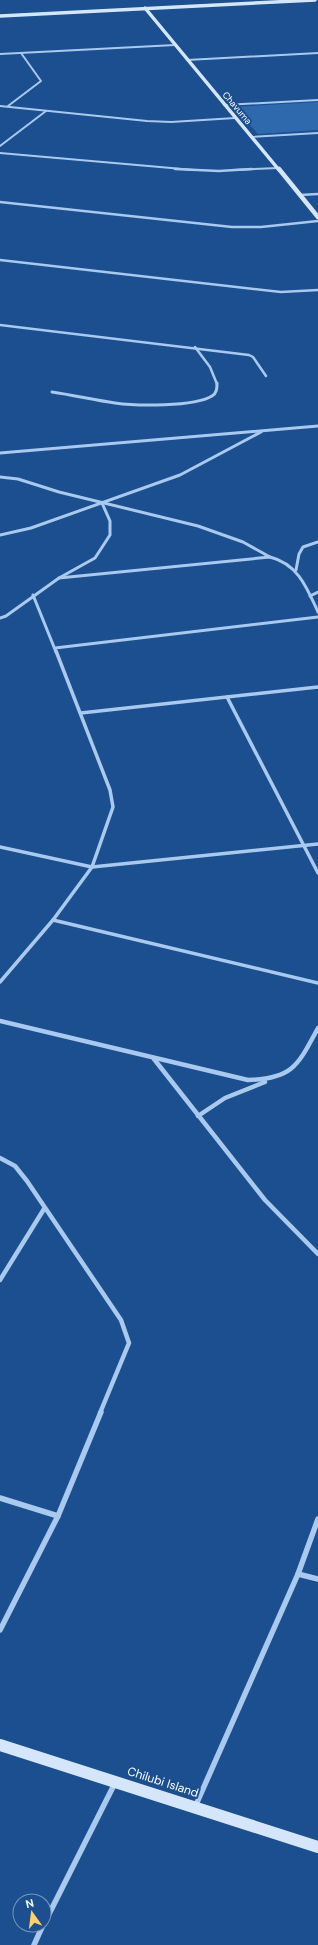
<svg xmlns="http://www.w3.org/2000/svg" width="318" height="1945" font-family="'DM Sans',sans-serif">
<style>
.green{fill:#2e69ad}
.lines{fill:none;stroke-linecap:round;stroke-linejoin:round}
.street-far5{stroke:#a9c9ee;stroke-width:2}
.street-far4{stroke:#a9c9ee;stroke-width:2.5}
.street-far3{stroke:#a9c9ee;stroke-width:3}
.street-far2{stroke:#a9c9ee;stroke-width:3.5}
.street-far1{stroke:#a9c9ee;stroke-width:4.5}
.street{stroke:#a9c9ee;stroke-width:5.5}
.secondary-far2{stroke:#d6e6fa;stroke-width:3.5}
.secondary-far1{stroke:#d6e6fa;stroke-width:4.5}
.secondary{stroke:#d6e6fa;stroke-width:12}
.labels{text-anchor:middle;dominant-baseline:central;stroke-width:4;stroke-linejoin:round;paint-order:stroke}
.far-street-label{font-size:9px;fill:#fff;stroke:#1b4f8f}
.near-street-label{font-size:12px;fill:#fff;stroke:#1b4f8f}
</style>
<rect width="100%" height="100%" fill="#1b4f8f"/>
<!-- green -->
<path class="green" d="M 318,102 L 318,130 L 258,134 L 233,107 Z"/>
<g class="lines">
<!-- street-far5 -->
<g class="street-far5">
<path d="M 0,54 L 175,45"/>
<path d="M 187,60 L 318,53"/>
<path d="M 224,105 L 318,100"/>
<path d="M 0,106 L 147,121 L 171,122 L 235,118"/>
<path d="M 8,106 L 41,81 L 21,53"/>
<path d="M 251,137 L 318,133"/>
<path d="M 0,146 L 46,111"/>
<path d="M 0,153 L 194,170"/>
<path d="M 232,170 L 278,168"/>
</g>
<!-- street-far4 -->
<g class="street-far4">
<path d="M 175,169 L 219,171 L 252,169"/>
<path d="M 300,195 L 318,194"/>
<path d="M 0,202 L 232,227 L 261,227 L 318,221"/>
<path d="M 0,260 L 281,292 L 318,290"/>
<path d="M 0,325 L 249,355 L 253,357 L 266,376"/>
<path d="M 195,347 L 210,367 L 217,384"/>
</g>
<!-- street-far3 -->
<g class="street-far3">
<path d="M 52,392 C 73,395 94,400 115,403 C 136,406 194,407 212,396 C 217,393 217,388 217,383"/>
<path d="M 0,453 L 318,426"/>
<path d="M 0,477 L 18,479 L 59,492 L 198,526 L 243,542 L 270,557"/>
<path d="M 0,535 L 31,528 L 180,475 L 261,432"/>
<path d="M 296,570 L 299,554 L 303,547 L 318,542"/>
<path d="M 59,578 L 270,557 C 298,564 307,588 318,612"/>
<path d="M 33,595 L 56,652"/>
<path d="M 310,596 L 318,592"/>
<path d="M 0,618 L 6,616 L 59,578 L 95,558 L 110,535 L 110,521 L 102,503"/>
<path d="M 55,648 L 318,617"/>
</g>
<!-- street-far2 -->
<g class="street-far2">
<path d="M 227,697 L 318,873"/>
<path d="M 81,713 L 318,687"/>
<path d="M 0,847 L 92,867 L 113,807 L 110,790 L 56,651"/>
<path d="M 53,920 L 318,983"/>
<path d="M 0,982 L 53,920 L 92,867 L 318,844"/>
</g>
<!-- street-far1 -->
<g class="street-far1">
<path d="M 0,1021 L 248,1080 C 293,1079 298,1065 318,1028"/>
<path d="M 154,1059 L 265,1200 L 318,1254"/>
<path d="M 198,1116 L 225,1098 L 265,1082"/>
<path d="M 0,1158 L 15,1166 L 27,1181 L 121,1320 L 129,1343 L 100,1413"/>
<path d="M 0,1280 L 44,1209"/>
</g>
<!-- street -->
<g class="street">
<path d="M 0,1498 L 58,1516"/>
<path d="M 298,1574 L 318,1579"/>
<path d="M 0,1630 L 58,1516 L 101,1412"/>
<path d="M 195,1807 L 298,1574 L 318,1519"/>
<path d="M 44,1924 L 115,1783"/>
<path d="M 34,1945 L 43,1925"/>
</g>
<!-- secondary-far2 -->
<g class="secondary-far2">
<path d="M 145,8 L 279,170"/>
<path d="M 0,16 L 315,0"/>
</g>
<!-- secondary-far1 -->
<path class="secondary-far1" d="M 279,169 L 318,217"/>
<!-- secondary -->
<path class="secondary" d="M 0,1745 L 318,1847"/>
</g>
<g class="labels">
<!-- far-street labels -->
<g class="far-street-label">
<text transform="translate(237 108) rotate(50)">Chavuma</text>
</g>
<!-- near-street labels -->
<g class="near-street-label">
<text transform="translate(163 1782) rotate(18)">Chilubi Island</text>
</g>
</g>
<!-- north arrow -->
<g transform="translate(32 1913) rotate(346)"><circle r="19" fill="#1b4f8f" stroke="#7695bc"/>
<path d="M0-3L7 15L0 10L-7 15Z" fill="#ffd166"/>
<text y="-6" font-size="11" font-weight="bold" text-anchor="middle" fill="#ffffff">N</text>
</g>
</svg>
